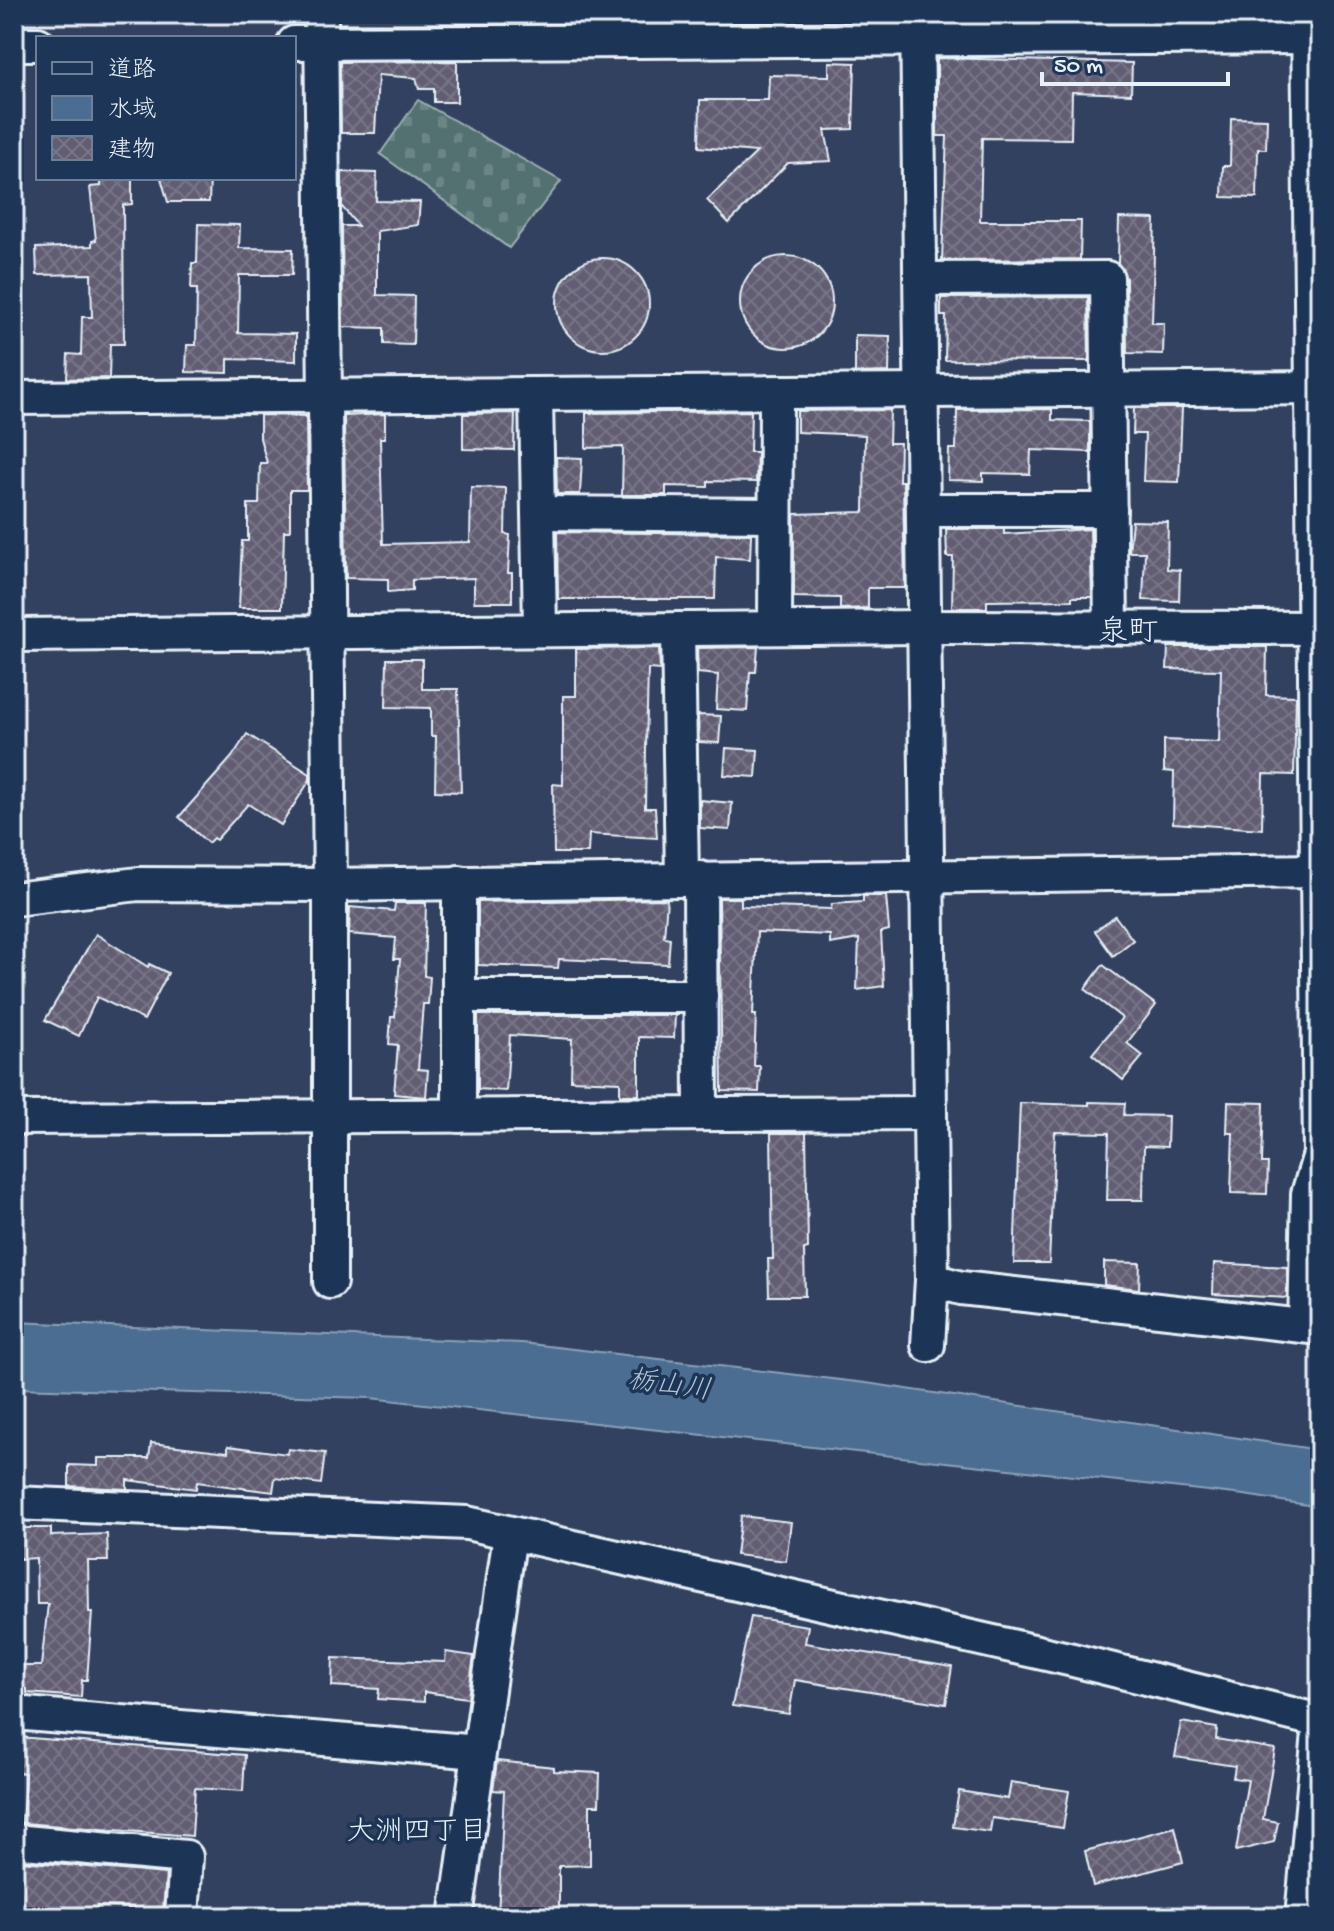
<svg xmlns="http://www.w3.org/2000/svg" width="1334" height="1931" font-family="'Gochi Hand','Klee One',sans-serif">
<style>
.cemetery{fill:url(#cemetery-stones);stroke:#9eb1b4;stroke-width:2}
.water{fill:#4b6d91;stroke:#8aa2ba;stroke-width:2}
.building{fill:url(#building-cross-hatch);stroke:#e8f1f8;stroke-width:2}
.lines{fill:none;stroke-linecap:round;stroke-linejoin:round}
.minor-casing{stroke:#e8f1f8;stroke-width:38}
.minor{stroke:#1d3557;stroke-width:32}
.labels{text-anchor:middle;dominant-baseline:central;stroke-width:7;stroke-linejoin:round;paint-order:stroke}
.water-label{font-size:28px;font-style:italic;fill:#b1c3d4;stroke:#1d3557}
.neighbourhood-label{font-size:28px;fill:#e8f1f8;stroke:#1d3557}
.quarter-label{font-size:30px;fill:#e8f1f8;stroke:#1d3557}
</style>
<defs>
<pattern id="cemetery-stones" width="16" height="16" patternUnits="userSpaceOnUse" patternTransform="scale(2)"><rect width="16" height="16" fill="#537170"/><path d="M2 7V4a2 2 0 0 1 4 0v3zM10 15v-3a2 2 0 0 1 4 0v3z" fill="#6c8685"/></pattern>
<pattern id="building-cross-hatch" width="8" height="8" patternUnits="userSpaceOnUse" patternTransform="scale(2)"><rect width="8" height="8" fill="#625d72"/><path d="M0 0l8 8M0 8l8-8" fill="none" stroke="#787587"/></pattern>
</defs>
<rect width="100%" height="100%" fill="#32415f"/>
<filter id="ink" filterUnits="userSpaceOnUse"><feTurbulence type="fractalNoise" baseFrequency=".0125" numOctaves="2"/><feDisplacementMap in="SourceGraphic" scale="16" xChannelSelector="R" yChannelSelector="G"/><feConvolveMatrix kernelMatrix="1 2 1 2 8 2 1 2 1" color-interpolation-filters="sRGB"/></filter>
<g filter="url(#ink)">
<!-- cemetery -->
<path class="cemetery" d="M 418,100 L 561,181 L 509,248 L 380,154 Z"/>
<!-- water -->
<path class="water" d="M 14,1322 L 522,1343 L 866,1383 L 1320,1450 L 1320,1507 L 1244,1495 L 370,1398 L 14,1388 Z"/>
<!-- building -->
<g class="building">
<path d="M 937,58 L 1132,63 L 1131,94 L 1072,92 L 1071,139 L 982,138 L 980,221 L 1081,221 L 1080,259 L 942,260 L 947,136 L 937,136 Z"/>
<path d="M 457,61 L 457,102 L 434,102 L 434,89 L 419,89 L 416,78 L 378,75 L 375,133 L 341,133 L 340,62 Z"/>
<path d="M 829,62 L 855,63 L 853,129 L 825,130 L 831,161 L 788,163 L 729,223 L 707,200 L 757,152 L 699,147 L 700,100 L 768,100 L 769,75 L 829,76 Z"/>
<path d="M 1231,118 L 1267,119 L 1266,149 L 1258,149 L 1257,198 L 1222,197 L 1223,166 L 1230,166 Z"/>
<path d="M 342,172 L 377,173 L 376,201 L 420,202 L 418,225 L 377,231 L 377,295 L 414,296 L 413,345 L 384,344 L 384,328 L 343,327 L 342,226 L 358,226 L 342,207 Z"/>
<path d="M 101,178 L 132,178 L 132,204 L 123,205 L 124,344 L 110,344 L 109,378 L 67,379 L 68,354 L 81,355 L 82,317 L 92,317 L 91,274 L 37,275 L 36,248 L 92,246 L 92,241 L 96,240 L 90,187 L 101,186 Z"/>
<path d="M 161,178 L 210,178 L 209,202 L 168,202 Z"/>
<path d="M 1119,218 L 1155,219 L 1152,323 L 1164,323 L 1163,354 L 1127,353 L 1126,278 L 1118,263 Z"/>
<path d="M 198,224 L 240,225 L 239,248 L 293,249 L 292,275 L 239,275 L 238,333 L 296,334 L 296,361 L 228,359 L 228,373 L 186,372 L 187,345 L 196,345 L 197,289 L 191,289 L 192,263 L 197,263 Z"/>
<circle cx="786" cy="302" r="46"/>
<circle cx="603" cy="304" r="46"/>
<path d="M 1088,297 L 1089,361 L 945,360 L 946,316 L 941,316 L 941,298 Z"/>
<path d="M 855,335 L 890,336 L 889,372 L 855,373 Z"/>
<path d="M 1134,408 L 1182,408 L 1179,482 L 1143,481 L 1145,434 L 1133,434 Z"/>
<path d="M 1052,409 L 1052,420 L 1090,421 L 1090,452 L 1031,450 L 1030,474 L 983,473 L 983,481 L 948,480 L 949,449 L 956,449 L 957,410 Z"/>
<path d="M 890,410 L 889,443 L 900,443 L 899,481 L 903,481 L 905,588 L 868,588 L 868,608 L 840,609 L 840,598 L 794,597 L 794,514 L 864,512 L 865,435 L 797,432 L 797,411 Z"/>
<path d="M 751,411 L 750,452 L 757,452 L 756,482 L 708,481 L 708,487 L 666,486 L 666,495 L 622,495 L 623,447 L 586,448 L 586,413 Z"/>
<path d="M 515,413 L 514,450 L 463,449 L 463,414 Z"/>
<path d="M 385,414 L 385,438 L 380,438 L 383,544 L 470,542 L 471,487 L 506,488 L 505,534 L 510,535 L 508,573 L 512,573 L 512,602 L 474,602 L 474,578 L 412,580 L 412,590 L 388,592 L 388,579 L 346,578 L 344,416 Z"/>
<path d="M 260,415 L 306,416 L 307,490 L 290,490 L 290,531 L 284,531 L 282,608 L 239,608 L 242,541 L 248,541 L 248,504 L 259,504 L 260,463 L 267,463 L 260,438 Z"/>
<path d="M 556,457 L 582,458 L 580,494 L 557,494 Z"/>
<path d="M 1132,521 L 1168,522 L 1167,569 L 1180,570 L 1179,601 L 1143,600 L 1145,552 L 1129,552 Z"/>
<path d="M 946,529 L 1004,529 L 1004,534 L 1090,529 L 1092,597 L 1072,597 L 1072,600 L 987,601 L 987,608 L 952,608 L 953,557 L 947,557 Z"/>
<path d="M 557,532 L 751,534 L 750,559 L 716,557 L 715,599 L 558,599 Z"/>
<path d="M 758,647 L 756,672 L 750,672 L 747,711 L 716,709 L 718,675 L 698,673 L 697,648 Z"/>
<path d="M 1168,647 L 1267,647 L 1266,695 L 1296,696 L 1294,775 L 1263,774 L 1262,829 L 1173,823 L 1174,772 L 1164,771 L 1164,740 L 1219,742 L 1221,670 L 1167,669 Z"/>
<path d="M 659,648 L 660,670 L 648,669 L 646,749 L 645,808 L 655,808 L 657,838 L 589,834 L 588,853 L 554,853 L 553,784 L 563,785 L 563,696 L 576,696 L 576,649 Z"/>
<path d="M 387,659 L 422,659 L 422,689 L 458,689 L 461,792 L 435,791 L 436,736 L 431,736 L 431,708 L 386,707 Z"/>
<path d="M 698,715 L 721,716 L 719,743 L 699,742 Z"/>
<path d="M 247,734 L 310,774 L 310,780 L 281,825 L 248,804 L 216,840 L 213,838 L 208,843 L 179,817 L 232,757 Z"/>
<path d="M 726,748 L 758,750 L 756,777 L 724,775 Z"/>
<path d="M 700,800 L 732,803 L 730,830 L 700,828 Z"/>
<path d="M 863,896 L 886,896 L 889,930 L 881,932 L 884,986 L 857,990 L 859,939 L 830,944 L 830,935 L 757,932 L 753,1015 L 756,1015 L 754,1066 L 760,1066 L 759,1092 L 722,1091 L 719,898 L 741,898 L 741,906 L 831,909 L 832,904 L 863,902 Z"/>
<path d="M 667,899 L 664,937 L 670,938 L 668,964 L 559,959 L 558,968 L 478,965 L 478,902 Z"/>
<path d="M 395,903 L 426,903 L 424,976 L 430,977 L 428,1004 L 423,1004 L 418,1069 L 428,1070 L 426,1097 L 394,1094 L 398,1045 L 389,1044 L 391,1017 L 395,1017 L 400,959 L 394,959 L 396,938 L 349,934 L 350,907 L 394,911 Z"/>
<path d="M 1115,916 L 1133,940 L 1113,956 L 1095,931 Z"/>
<path d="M 96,934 L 148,967 L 149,964 L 168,973 L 144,1020 L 97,997 L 79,1036 L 45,1020 Z"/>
<path d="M 1103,965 L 1156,1005 L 1127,1043 L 1143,1056 L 1123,1080 L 1092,1054 L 1122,1018 L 1085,989 Z"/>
<path d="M 478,1015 L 675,1015 L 674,1038 L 639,1037 L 639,1095 L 620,1095 L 620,1082 L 571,1080 L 572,1039 L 510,1035 L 506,1091 L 478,1089 Z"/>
<path d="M 1089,1102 L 1125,1103 L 1124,1115 L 1168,1116 L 1167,1147 L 1144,1146 L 1143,1200 L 1107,1200 L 1109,1133 L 1055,1132 L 1049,1263 L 1014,1263 L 1020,1103 L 1089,1105 Z"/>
<path d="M 1228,1102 L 1264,1103 L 1262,1163 L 1268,1163 L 1267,1194 L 1231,1193 L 1233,1133 L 1227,1133 Z"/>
<path d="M 771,1133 L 806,1133 L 808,1248 L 804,1249 L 805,1296 L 769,1296 L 768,1259 L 773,1259 Z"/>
<path d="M 1104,1262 L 1140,1263 L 1139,1289 L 1104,1285 Z"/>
<path d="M 1214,1263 L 1287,1267 L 1287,1298 L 1213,1294 Z"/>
<path d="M 151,1443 L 228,1452 L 228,1446 L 287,1454 L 288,1449 L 325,1453 L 321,1484 L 275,1478 L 273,1492 L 197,1482 L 196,1489 L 127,1480 L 127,1489 L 69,1486 L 69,1465 L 98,1466 L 98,1458 L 149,1458 Z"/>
<path d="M 741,1516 L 791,1522 L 786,1561 L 736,1555 Z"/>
<path d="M 20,1528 L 51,1528 L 51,1536 L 107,1534 L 108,1561 L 88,1561 L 89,1612 L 92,1612 L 87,1680 L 82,1680 L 81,1697 L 27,1693 L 27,1689 L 14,1688 L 14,1666 L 41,1666 L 48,1604 L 37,1604 L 36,1558 L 20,1559 Z"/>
<path d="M 751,1617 L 808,1626 L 805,1643 L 952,1667 L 946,1704 L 795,1680 L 789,1714 L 732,1706 Z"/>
<path d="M 446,1652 L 474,1656 L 468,1698 L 424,1692 L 424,1702 L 378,1699 L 379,1689 L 332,1686 L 333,1658 L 445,1662 Z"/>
<path d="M 1181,1722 L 1217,1728 L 1216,1739 L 1275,1749 L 1263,1819 L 1278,1822 L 1274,1842 L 1236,1851 L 1248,1780 L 1233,1778 L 1235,1766 L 1175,1757 Z"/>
<path d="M 18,1737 L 245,1755 L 243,1791 L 195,1788 L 192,1836 L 22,1823 L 25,1773 L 16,1772 Z"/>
<path d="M 497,1761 L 554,1767 L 554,1771 L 600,1773 L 599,1805 L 590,1805 L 590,1865 L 559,1866 L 559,1917 L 498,1917 L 504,1791 L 493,1790 Z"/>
<path d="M 1011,1782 L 1069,1791 L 1063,1828 L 992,1818 L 990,1832 L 953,1827 L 959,1791 L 1008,1799 Z"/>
<path d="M 1175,1827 L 1183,1862 L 1093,1886 L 1085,1851 Z"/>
<path d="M 20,1861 L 166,1874 L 163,1910 L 97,1906 L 97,1917 L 17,1917 Z"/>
</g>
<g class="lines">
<defs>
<g id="minor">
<path d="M 321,14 L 330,885 L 330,1282"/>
<path d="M 917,14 L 932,1280 L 961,1288 L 1320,1328"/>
<path d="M 294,43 L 1320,37"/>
<path d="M 14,44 L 38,44"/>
<path d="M 922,279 L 1107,278 L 1111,627"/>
<path d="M 536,396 L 540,630"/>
<path d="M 14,398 L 1320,388"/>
<path d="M 924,510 L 1110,510"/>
<path d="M 538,513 L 774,515"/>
<path d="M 775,628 L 776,393"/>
<path d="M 678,629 L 682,878"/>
<path d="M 14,635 L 924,627 L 1320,628"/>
<path d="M 700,878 L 701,1114"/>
<path d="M 459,882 L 459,1116"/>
<path d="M 14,899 L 138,884 L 330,885 L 1320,871"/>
<path d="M 459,996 L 701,996"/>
<path d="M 14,1118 L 929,1113"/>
<path d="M 1305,1326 L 1308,1194 L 1320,1154 L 1308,14"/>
<path d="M 928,1345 L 932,1280"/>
<path d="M 14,1503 L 467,1523 L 1073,1660 L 1320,1721"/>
<path d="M 14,1713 L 479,1752"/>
<path d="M 14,1841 L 186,1857 L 182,1917"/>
<path d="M 456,1917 L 510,1534"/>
<path d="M 1302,1917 L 1320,1721"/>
</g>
</defs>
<!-- minor casing -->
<use href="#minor" class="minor-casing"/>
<!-- minor -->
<use href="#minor" class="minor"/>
</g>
</g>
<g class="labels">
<!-- water labels -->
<g class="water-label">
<text transform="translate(669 1387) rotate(8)">栃山川</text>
</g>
<!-- neighbourhood labels -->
<g class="neighbourhood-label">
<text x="417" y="1833">大洲四丁目</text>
</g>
<!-- quarter labels -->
<g class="quarter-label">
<text x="1128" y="634">泉町</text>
</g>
</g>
<!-- margin -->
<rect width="1334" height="1931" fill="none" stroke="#1d3557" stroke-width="48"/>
<rect x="24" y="24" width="1286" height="1883" fill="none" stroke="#e8f1f8" stroke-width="3" filter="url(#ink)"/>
<!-- legend -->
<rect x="36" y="36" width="260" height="144" fill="#1d3557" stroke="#6e8097" stroke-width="2"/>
<rect x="52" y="62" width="40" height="12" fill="#1d3557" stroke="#6e8097" stroke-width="2"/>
<text x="108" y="76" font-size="24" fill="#e8f1f8">道路</text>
<rect x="52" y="96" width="40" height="24" fill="#4b6d91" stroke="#6e8097" stroke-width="2"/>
<text x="108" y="116" font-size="24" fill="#e8f1f8">水域</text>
<rect x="52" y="136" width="40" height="24" fill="url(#building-cross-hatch)" stroke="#6e8097" stroke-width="2"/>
<text x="108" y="156" font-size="24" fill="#e8f1f8">建物</text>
<!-- scale -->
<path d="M1042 72v12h186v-12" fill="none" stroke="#e8f1f8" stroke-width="4"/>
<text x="1054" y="72" font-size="24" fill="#e8f1f8" stroke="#1d3557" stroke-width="6" paint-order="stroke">50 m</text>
</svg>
